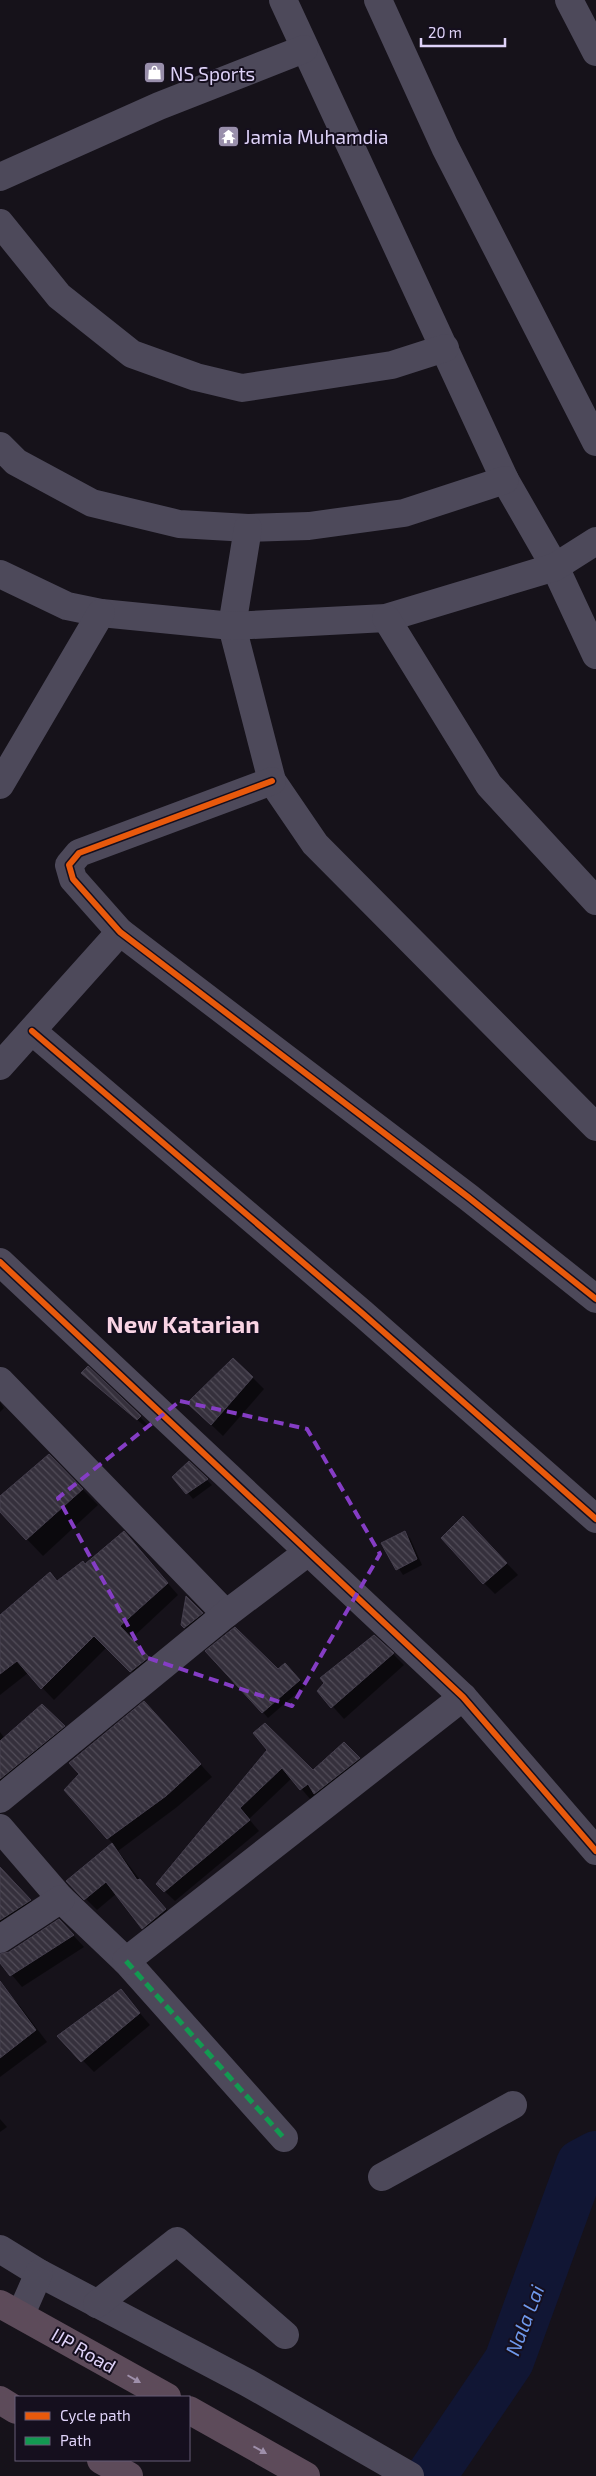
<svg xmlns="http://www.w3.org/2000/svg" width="596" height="2476" font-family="'Exo 2',sans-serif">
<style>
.shadow{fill:#0007}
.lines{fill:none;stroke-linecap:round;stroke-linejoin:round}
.river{stroke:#111634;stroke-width:50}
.building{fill:url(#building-back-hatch);stroke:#443e4d}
.minor{stroke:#4d495a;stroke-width:28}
.highway{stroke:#5d4b5a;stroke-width:28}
.quiet{stroke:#139951;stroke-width:5;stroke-dasharray:10 5;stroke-linecap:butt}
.cycleway-casing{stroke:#150f1e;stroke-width:9}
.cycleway{stroke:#e8590c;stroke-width:6}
.oneway{fill:#9e8faa}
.marked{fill:none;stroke:#853dc5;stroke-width:4;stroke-dasharray:10 6;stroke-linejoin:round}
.labels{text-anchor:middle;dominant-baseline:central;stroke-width:4;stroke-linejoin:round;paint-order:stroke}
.poi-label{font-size:19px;fill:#dfd3f9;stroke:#150f1e;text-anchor:start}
.street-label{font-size:19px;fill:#dfd3f9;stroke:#150f1e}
.water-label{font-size:20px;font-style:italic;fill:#6f98eb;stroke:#150f1e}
.district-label{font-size:24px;font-weight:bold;fill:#f9d4e4;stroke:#150f1e}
</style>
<defs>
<pattern id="building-back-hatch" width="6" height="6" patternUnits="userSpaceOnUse" patternTransform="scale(1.25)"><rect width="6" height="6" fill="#35303c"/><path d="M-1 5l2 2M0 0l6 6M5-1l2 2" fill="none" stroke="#524d59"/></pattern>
</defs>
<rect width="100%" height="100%" fill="#16121a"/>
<!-- shadow -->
<g class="shadow">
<path d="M 83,1373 L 140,1417 L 151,1428 L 149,1430 Z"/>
<path d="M 252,1377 L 264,1389 L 223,1436 L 200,1414 Z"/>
<path d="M 0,1402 L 4,1408 L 0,1412 Z"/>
<path d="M 49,1455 L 98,1505 L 43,1556 L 0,1511 L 0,1498 Z"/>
<path d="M 189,1463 L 212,1485 L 193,1499 L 174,1477 Z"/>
<path d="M 475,1530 L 518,1575 L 495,1594 L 484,1583 Z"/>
<path d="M 124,1533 L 178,1595 L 131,1639 L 159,1670 L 143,1683 L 107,1647 L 54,1700 L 28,1673 L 0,1695 L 0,1617 L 50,1573 L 58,1582 L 85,1566 Z"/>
<path d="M 404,1533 L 410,1538 L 422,1565 L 403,1575 L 383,1544 Z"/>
<path d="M 187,1598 L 213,1625 L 196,1639 L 182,1625 Z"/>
<path d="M 393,1654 L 404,1665 L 344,1719 L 319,1691 L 326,1683 Z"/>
<path d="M 291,1670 L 305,1686 L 268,1718 L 263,1712 L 278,1671 Z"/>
<path d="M 42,1705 L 75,1738 L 0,1792 L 0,1732 L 5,1739 Z"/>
<path d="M 155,1714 L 212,1777 L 177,1807 L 118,1851 L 141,1881 L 177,1921 L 154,1939 L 116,1894 L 97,1910 L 68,1881 L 113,1844 L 108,1838 Z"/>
<path d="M 344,1744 L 369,1769 L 311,1800 L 292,1778 L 249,1819 L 259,1831 L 175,1901 L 157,1884 L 269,1750 L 313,1772 Z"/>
<path d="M 0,1868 L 42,1912 L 0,1940 Z"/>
<path d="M 59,1920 L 84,1947 L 22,1987 L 0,1961 L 0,1956 L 9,1953 Z"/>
<path d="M 121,1991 L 150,2025 L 94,2072 L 59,2036 Z"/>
<path d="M 8,1994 L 19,2005 L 47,2042 L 0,2077 L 0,2000 Z"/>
<path d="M 0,2119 L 7,2127 L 0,2132 Z"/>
</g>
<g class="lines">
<!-- river -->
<path class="river" d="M 431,2476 L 509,2361 L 581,2164 L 596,2156"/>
</g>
<!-- building -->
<g class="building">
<path d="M 233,1358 L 253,1377 L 211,1425 L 187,1403 Z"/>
<path d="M 88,1366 L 141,1416 L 137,1420 L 81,1373 Z"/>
<path d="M 49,1454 L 83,1489 L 26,1540 L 0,1512 L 0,1496 Z"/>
<path d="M 189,1461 L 208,1479 L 186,1494 L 172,1477 Z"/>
<path d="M 463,1516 L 507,1563 L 483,1584 L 441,1538 Z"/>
<path d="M 124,1531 L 168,1583 L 120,1626 L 149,1657 L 130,1672 L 94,1636 L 41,1689 L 17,1661 L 0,1674 L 0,1615 L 50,1572 L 57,1581 L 83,1561 L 85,1564 Z"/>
<path d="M 405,1531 L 417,1559 L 396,1570 L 381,1543 Z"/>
<path d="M 186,1596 L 203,1613 L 184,1628 L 181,1625 Z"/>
<path d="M 235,1627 L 278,1669 L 285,1663 L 300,1680 L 262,1713 L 205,1651 Z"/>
<path d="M 374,1635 L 394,1653 L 331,1708 L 317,1691 L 324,1683 L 320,1678 Z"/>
<path d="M 144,1701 L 201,1764 L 166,1796 L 107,1839 L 64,1790 L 79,1774 L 69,1763 Z"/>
<path d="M 42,1704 L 65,1726 L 0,1779 L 0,1741 Z"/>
<path d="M 265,1723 L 313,1770 L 344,1742 L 360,1758 L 314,1794 L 308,1784 L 300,1790 L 282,1768 L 240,1808 L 250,1820 L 164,1892 L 156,1884 L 267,1750 L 253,1733 Z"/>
<path d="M 112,1843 L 137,1880 L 140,1879 L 166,1909 L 142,1929 L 106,1882 L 84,1900 L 66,1881 Z"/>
<path d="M 0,1867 L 31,1900 L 0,1920 Z"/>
<path d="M 59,1919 L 74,1935 L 10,1976 L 0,1963 L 0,1954 L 9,1952 Z"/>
<path d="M 0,1981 L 36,2030 L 0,2058 Z"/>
<path d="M 121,1989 L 140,2013 L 81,2062 L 57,2036 Z"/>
</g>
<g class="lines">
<!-- minor -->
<g class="minor">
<path d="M 283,0 L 505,480 L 555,567 L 596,655"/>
<path d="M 378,0 L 445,147 L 596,442"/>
<path d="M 569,0 L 596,52"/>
<path d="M 0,177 L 159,106 L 304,49"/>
<path d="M 0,223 L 59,296 L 132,354 L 196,377 L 242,388 L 392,365 L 445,348"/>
<path d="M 0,446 L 16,462 L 92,503 L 179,524 L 248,528 L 309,526 L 404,513 L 505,480"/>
<path d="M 248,528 L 232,626 L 272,781 L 315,844 L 596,1127"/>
<path d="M 0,574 L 67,606 L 101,613 L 232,626 L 386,618 L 555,567 L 596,541"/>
<path d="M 386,618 L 489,785 L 596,901"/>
<path d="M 272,781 L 79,853 L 69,865 L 73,879 L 120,932 L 468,1197 L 596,1299"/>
<path d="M 0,785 L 101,613"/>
<path d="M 32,1031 L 362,1313 L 596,1519"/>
<path d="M 0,1066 L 120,932"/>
<path d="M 0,1262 L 463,1697 L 596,1851"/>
<path d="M 0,1381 L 226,1614"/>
<path d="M 0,1799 L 226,1614 L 308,1552"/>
<path d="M 0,1828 L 61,1899 L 126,1961 L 284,2138"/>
<path d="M 0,1939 L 61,1899"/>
<path d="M 126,1961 L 463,1697"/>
<path d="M 382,2177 L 513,2105"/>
<path d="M 0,2249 L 39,2273 L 248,2383 L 410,2476"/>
<path d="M 97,2304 L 177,2241 L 285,2335"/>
<path d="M 21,2314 L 39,2273"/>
</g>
<!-- highway -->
<g class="highway">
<path d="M 0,2304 L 167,2397"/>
<path d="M 0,2400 L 16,2410"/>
<path d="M 189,2410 L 306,2476"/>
<path d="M 101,2460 L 129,2476"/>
</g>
<!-- quiet -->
<path class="quiet" d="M 126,1961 L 284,2138"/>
<defs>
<g id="cycleway">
<path d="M 272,781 L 79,853 L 69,865 L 73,879 L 120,932 L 468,1197 L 596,1299"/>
<path d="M 32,1031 L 362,1313 L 596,1519"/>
<path d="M 0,1262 L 463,1697 L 596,1851"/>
</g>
</defs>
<!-- cycleway casing -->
<use href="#cycleway" class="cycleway-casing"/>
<!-- cycleway -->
<use href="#cycleway" class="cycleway"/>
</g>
<!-- one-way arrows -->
<defs><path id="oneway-solid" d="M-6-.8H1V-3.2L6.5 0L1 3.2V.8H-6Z" transform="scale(1.25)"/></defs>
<g class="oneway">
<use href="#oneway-solid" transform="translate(134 2379) rotate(30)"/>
<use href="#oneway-solid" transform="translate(260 2450) rotate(29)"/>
</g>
<!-- marked area -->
<path class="marked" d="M 180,1401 L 307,1429 L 380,1554 L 292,1706 L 145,1657 L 58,1498 Z"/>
<!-- icons -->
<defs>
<symbol id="shop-square" viewBox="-11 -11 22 22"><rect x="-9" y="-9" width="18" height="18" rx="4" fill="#998fab" stroke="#150f1e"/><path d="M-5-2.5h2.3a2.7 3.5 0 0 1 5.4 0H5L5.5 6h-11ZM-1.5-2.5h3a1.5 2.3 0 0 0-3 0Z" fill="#fff"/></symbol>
<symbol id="temple-square" viewBox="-11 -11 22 22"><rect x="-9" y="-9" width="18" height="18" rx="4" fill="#998fab" stroke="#150f1e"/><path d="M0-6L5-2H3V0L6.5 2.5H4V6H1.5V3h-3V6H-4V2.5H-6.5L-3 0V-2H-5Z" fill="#fff"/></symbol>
</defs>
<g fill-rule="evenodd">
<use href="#shop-square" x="142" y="60" width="25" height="25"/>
<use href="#temple-square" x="216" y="124" width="25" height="25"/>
</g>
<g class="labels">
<!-- poi labels -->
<g class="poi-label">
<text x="170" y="73">NS Sports</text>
<text x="244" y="136">Jamia Muhamdia</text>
</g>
<!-- street labels -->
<g class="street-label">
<text transform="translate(84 2350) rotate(30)">IJP Road</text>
</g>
<!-- water labels -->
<g class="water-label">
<text transform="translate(524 2320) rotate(-69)">Nala Lai</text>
</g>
<!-- district labels -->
<g class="district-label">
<text x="183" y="1323">New Katarian</text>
</g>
</g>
<!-- legend -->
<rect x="15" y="2396" width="175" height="65" fill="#150f1e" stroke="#665d76"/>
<rect x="25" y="2412" width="25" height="8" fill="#e8590c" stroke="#665d76"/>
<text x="60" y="2421" font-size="15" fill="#dfd3f9">Cycle path</text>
<rect x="25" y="2437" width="25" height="8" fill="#139951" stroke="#665d76"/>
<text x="60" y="2446" font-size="15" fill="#dfd3f9">Path</text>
<!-- scale -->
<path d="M421 38v8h84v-8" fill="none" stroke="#dfd3f9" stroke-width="2.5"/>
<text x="428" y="38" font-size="15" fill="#dfd3f9" stroke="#150f1e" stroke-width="4" paint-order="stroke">20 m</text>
</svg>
